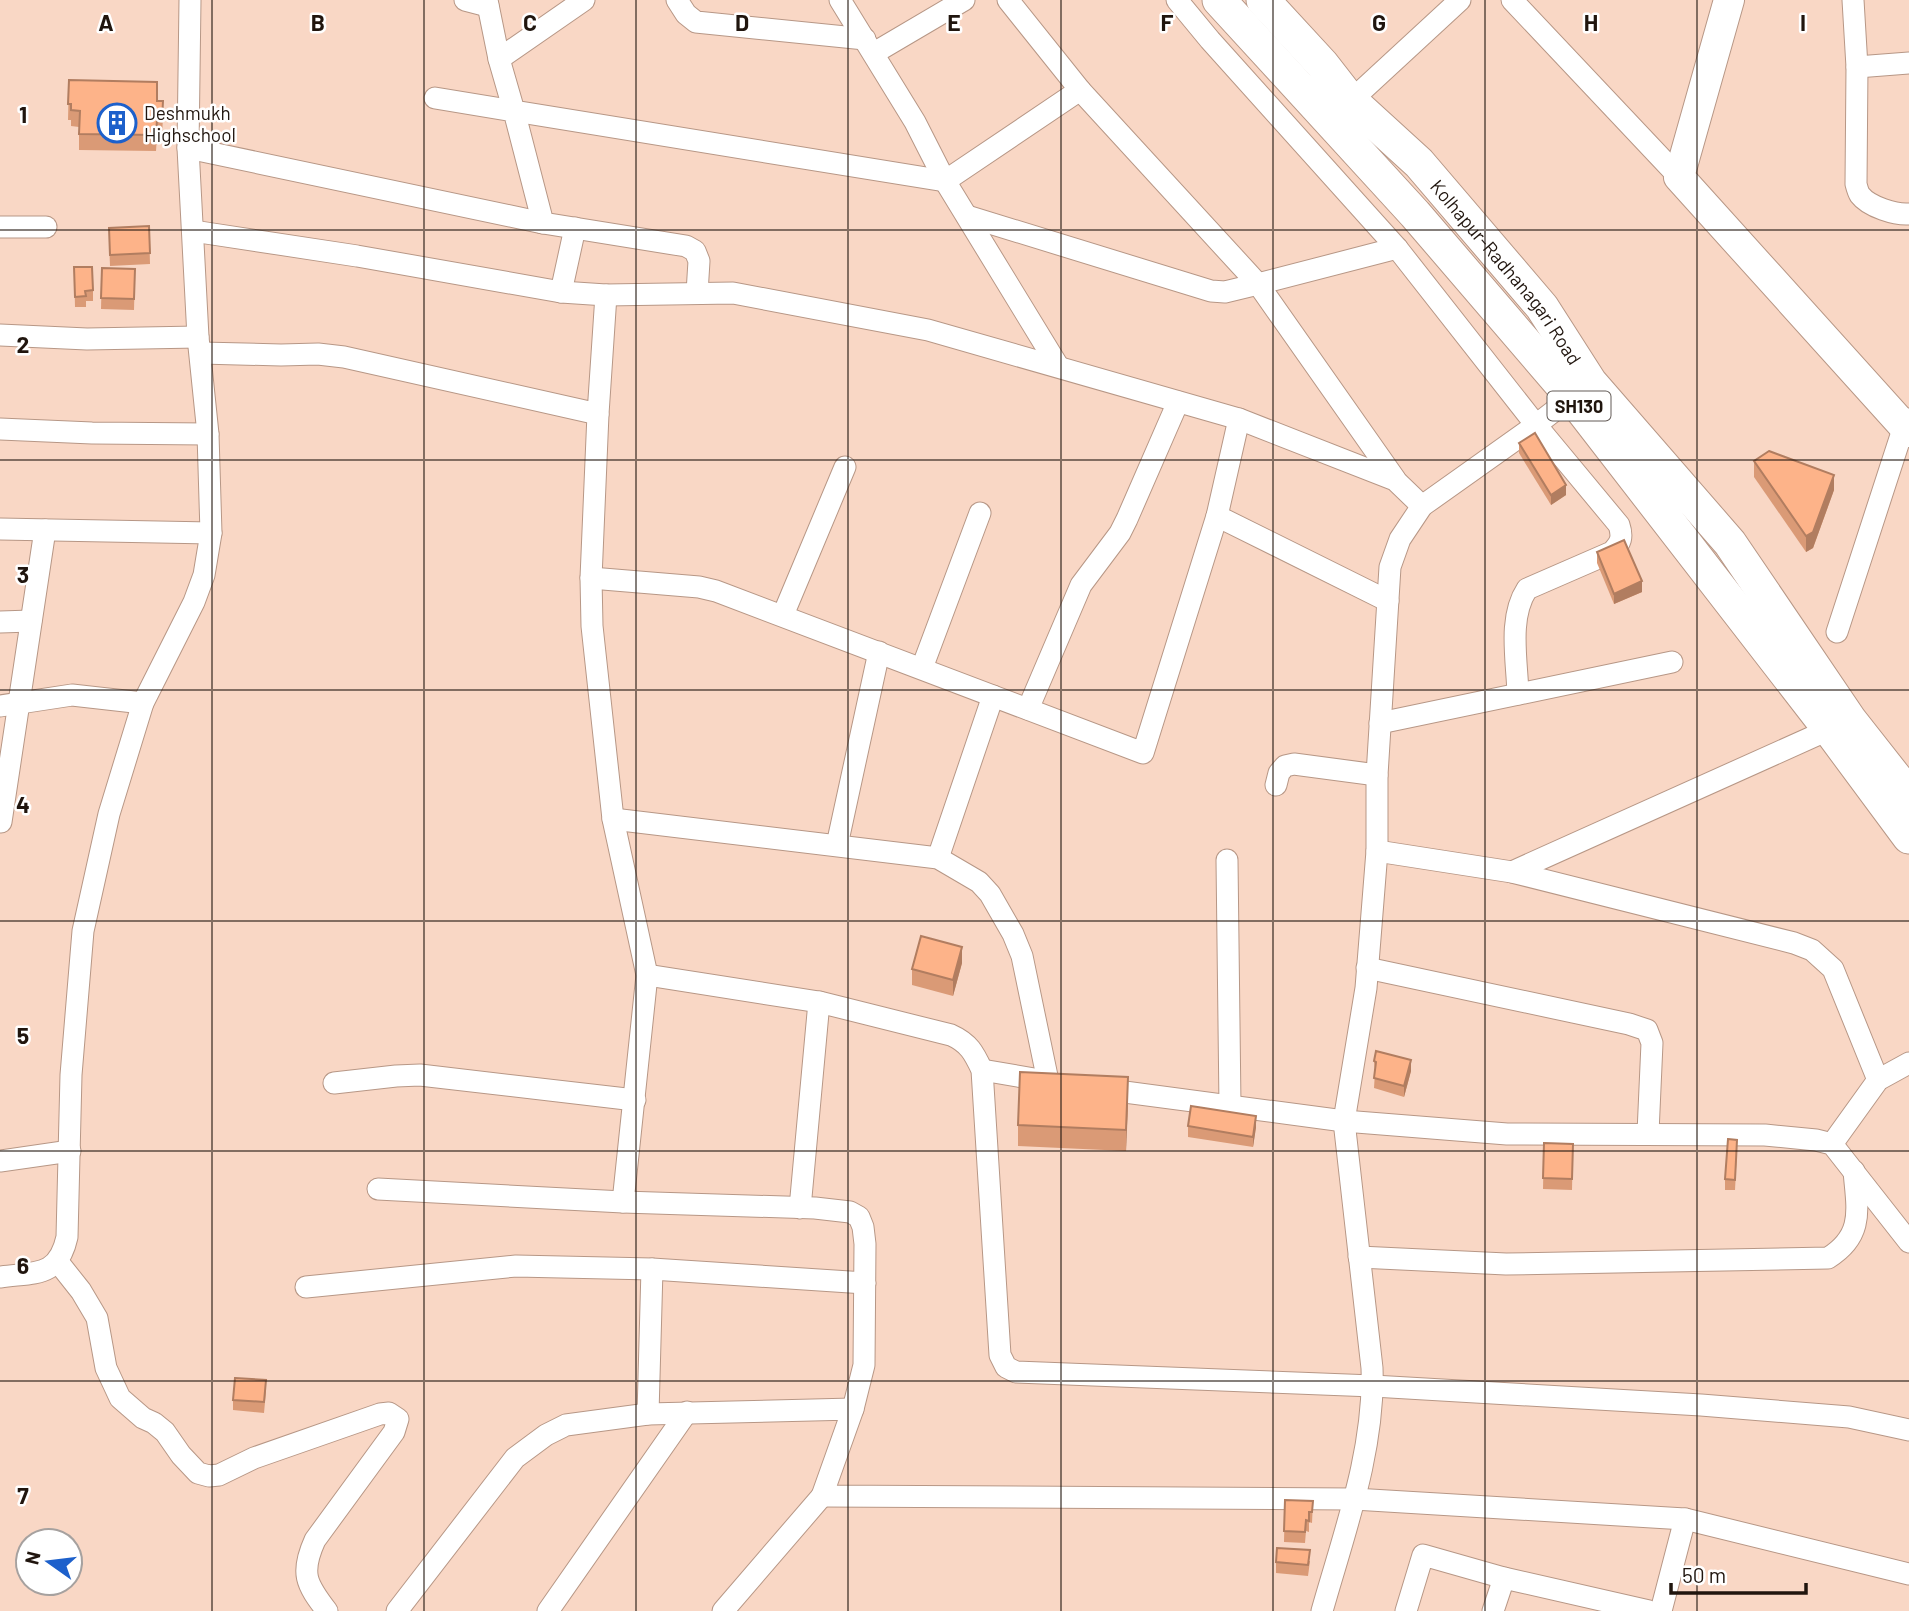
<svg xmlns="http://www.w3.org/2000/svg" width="1909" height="1611" font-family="Barlow,sans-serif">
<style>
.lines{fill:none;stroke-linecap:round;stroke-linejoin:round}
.street-casing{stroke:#b79786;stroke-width:23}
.secondary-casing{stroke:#b79786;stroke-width:32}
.primary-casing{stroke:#b79786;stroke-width:35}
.street{stroke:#fff;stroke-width:21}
.secondary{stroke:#fff;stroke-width:30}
.primary{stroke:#fff;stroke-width:33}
.wall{fill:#da9a76}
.shaded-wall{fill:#b17d60}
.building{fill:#fdb389;stroke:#b17d60;stroke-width:2}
.grid{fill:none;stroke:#20150e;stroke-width:2;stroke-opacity:0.55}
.labels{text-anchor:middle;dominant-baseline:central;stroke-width:5;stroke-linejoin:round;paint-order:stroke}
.shield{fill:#fff;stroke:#635b56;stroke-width:2}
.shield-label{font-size:18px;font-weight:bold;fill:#20150e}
.poi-label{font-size:19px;fill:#20150e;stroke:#fff;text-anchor:start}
.street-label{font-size:19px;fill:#20150e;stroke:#fff}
.grid-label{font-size:23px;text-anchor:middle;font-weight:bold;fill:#20150e;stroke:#fff;stroke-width:5;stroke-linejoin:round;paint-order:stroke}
</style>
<rect width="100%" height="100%" fill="#f9d7c5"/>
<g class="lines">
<defs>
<g id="street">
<path d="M 465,0 L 488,6"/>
<path d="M 487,0 L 499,59 L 514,111 L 945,181 L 1080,90 L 1008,0"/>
<path d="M 677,0 L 686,14 L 696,22 L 865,39"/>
<path d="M 840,0 L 915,122 L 945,181 L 1058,366"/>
<path d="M 1177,0 L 1210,40 L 1397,248 L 1536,425 L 1619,525 C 1623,537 1621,543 1612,552 L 1527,589 C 1508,618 1517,660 1518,694"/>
<path d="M 1512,0 L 1679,177"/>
<path d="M 1853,0 L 1857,67 L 1856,184 C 1857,188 1858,192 1860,195 C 1869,207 1896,215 1909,214"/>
<path d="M 874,53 L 964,0"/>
<path d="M 499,59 L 584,0"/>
<path d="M 1857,67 L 1909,63"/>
<path d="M 1080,90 L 1258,284 L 1395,479"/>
<path d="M 435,98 L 514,111 L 543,223 L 686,246 L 695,251 L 699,261 L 697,293"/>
<path d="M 1343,108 L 1460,0"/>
<path d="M 188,148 L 543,223"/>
<path d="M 967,216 L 1211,291 L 1225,292 L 1258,284 L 1397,248"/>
<path d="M 0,227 L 46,227"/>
<path d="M 193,231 L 357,256 L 561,292 L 606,295 L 733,293 L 928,330 L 1239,419 L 1395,480 L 1422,506"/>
<path d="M 561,292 L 575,228"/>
<path d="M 0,335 L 87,339 L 198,337"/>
<path d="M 201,353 L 281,355 L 318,354 L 344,357 L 598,414 L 606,295"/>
<path d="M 598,414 L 591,578 L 592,626 L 613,819 L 647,975 L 623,1202"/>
<path d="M 0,429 L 92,433 L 208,434"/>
<path d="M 1217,516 L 1388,601"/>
<path d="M 0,529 L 211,533"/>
<path d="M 591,578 L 699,587 L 716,591 L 1143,753 L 1217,516 L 1239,419"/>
<path d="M 783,615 L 845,467"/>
<path d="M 0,622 L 31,621"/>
<path d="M 1837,632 L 1904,426 L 1909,419"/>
<path d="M 922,668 L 980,513"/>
<path d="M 0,706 L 72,695 L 143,703"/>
<path d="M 1028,709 L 1081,585 L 1120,533 L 1127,519 L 1178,402"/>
<path d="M 1380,723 L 1672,662"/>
<path d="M 1276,785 L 1279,773 L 1285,766 L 1294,764 L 1377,775"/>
<path d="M 613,819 L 938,858 L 979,882 L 990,894 L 1013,934 L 1022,956 L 1048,1081"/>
<path d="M 1,822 L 45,530"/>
<path d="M 837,845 L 879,652"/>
<path d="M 1377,851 L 1512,872 L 1794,943 L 1812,950 L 1833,969 L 1878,1080"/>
<path d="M 938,858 L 993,696"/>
<path d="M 1227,860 L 1230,1106"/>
<path d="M 1512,872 L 1839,725"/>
<path d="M 1367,968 L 1629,1024 L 1647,1030 L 1652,1043 L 1648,1133"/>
<path d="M 647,975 L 819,1002 L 951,1035 C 969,1043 974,1053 982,1070 L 1000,1355 L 1006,1367 L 1016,1372 L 1373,1386 L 1701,1405 L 1849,1417 L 1909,1430"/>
<path d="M 982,1070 L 1046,1081"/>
<path d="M 334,1083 L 396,1076 L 420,1075 L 635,1100"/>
<path d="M 1102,1089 L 1344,1121 L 1507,1134 L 1765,1135 L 1816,1140 L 1832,1144 L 1909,1242"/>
<path d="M 1832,1144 L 1878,1080 L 1909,1063"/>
<path d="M 0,1161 L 70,1151"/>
<path d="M 378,1189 L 623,1202 L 815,1208 L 850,1212 L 859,1217 L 863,1227 L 865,1244 L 864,1365 L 853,1409"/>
<path d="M 800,1208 L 819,1002"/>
<path d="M 1359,1257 L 1506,1264 L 1828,1258 C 1865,1235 1857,1208 1854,1171"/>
<path d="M 58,1262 L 81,1291 L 97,1318 L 106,1368 L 120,1398 L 143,1418 L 154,1423 L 165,1432 L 181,1455 L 198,1473 L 209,1476 L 219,1475 L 254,1458 L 380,1414 L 389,1413 L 398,1419 L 394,1432 L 315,1540 C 300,1573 306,1584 327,1611"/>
<path d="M 0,1277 C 35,1272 58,1278 67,1237 L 71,1075 L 83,931 L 109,814 L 143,703 L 194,602 L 204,575 L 211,533 L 208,434 L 198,337 L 188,148 L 190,0"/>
<path d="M 306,1287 L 516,1266 L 652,1269 L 865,1283"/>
<path d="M 648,1414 L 652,1269"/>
<path d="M 397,1611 L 515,1458 L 546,1435 L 566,1425 L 648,1414 L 853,1409 L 822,1496 L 1354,1499 L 1685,1519 L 1909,1574"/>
<path d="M 548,1611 L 687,1412"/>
<path d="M 723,1611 L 822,1496"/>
<path d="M 1322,1611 C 1344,1533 1375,1450 1372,1368 L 1344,1121 L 1366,988 L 1377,851 L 1377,775 L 1390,567 L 1400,539 L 1422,506 L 1536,425 L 1581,390"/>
<path d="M 1406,1611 L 1423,1555 L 1504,1578 L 1649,1611"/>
<path d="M 1493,1611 L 1504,1578"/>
<path d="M 1661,1611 L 1685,1519"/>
</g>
<path id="secondary" d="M 1729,0 L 1679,177 L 1909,432"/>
<g id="primary">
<path d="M 1219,0 L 1415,214 L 1572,397 L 1829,729 L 1909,837"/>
<path id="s1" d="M 1263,0 L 1322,64 L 1350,100 L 1419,163 L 1542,307 L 1590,382 L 1730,543 L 1850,720 L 1909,795"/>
</g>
</defs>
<!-- street casing -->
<use href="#street" class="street-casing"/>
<!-- secondary casing -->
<use href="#secondary" class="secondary-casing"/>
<!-- primary casing -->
<use href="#primary" class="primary-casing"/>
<!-- street -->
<use href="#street" class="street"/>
<!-- secondary -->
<use href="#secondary" class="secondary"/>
<!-- primary -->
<use href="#primary" class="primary"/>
</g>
<!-- wall -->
<g class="wall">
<path d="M 69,80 L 157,101 L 163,117 L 162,136 L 157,136 L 156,151 L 79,150 L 79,127 L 71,126 L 71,120 L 68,120 Z"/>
<path d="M 149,226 L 150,264 L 110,266 L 109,239 Z"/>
<path d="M 74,267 L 93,290 L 93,301 L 86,301 L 86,307 L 75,307 Z"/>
<path d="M 102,268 L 135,269 L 134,310 L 101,309 Z"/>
<path d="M 1519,443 L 1566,495 L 1551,505 L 1519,453 Z"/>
<path d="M 1754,461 L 1834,490 L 1813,548 L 1806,552 L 1754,477 Z"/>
<path d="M 1597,552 L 1642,592 L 1614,604 L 1597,563 Z"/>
<path d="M 962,963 L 953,996 L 912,985 L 912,969 Z"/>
<path d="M 1374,1061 L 1411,1071 L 1404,1097 L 1374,1088 L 1375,1072 Z"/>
<path d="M 1128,1099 L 1126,1151 L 1018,1146 L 1018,1125 Z"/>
<path d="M 1188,1126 L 1256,1127 L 1253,1147 L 1188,1137 Z"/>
<path d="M 1544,1143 L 1573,1144 L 1572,1190 L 1543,1189 Z"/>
<path d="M 1737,1151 L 1735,1190 L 1725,1190 L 1725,1179 Z"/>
<path d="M 266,1391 L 264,1413 L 233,1410 L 233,1400 Z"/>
<path d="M 1285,1500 L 1313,1501 L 1312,1523 L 1309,1522 L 1309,1532 L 1306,1531 L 1305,1543 L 1284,1542 Z"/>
<path d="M 1310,1561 L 1308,1576 L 1276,1573 L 1276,1562 Z"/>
</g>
<!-- shaded-wall -->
<g class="shaded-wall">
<path d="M 1834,475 L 1834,490 L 1813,548 L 1806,552 L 1806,536 Z"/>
<path d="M 1566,485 L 1566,495 L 1551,505 L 1551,495 Z"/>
<path d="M 1642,581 L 1642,592 L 1614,604 L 1614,594 Z"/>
<path d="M 962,947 L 962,963 L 953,996 L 953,980 Z"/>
<path d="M 1411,1060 L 1411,1071 L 1404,1097 L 1404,1086 Z"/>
<path d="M 1128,1077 L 1128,1099 L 1126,1151 L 1126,1130 Z"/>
<path d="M 1256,1116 L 1256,1127 L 1253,1147 L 1253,1137 Z"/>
</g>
<!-- building -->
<g class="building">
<path d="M 69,80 L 157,82 L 157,101 L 163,101 L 162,120 L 157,120 L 156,135 L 79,134 L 80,111 L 71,110 L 71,104 L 68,104 Z"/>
<path d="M 149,226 L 150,253 L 110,255 L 109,228 Z"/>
<path d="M 74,267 L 92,267 L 93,290 L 85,291 L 86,296 L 75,297 Z"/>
<path d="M 102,268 L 135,269 L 134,299 L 101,298 Z"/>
<path d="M 1535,433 L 1566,485 L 1551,495 L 1519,443 Z"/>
<path d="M 1769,451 L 1834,475 L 1813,532 L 1806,536 L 1754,461 Z"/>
<path d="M 1624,540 L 1642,581 L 1614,594 L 1597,552 Z"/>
<path d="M 921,936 L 962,947 L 953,980 L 912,969 Z"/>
<path d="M 1376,1051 L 1411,1060 L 1404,1086 L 1374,1078 L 1376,1062 L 1374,1061 Z"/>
<path d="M 1020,1072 L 1128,1077 L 1126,1130 L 1018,1125 Z"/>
<path d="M 1191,1106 L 1256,1116 L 1253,1137 L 1188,1126 Z"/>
<path d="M 1728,1139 L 1737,1140 L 1735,1180 L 1725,1179 Z"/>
<path d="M 1544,1143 L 1573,1144 L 1572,1179 L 1543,1178 Z"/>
<path d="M 235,1378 L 266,1380 L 264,1402 L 233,1400 Z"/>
<path d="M 1285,1500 L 1313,1501 L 1312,1512 L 1309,1512 L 1309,1521 L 1306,1520 L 1305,1532 L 1284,1531 Z"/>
<path d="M 1277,1548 L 1310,1550 L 1308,1565 L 1276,1562 Z"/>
</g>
<!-- grid -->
<path class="grid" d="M 212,0 L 212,1611M 424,0 L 424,1611M 636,0 L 636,1611M 848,0 L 848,1611M 1061,0 L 1061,1611M 1273,0 L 1273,1611M 1485,0 L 1485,1611M 1697,0 L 1697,1611M 0,230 L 1909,230M 0,460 L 1909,460M 0,690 L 1909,690M 0,921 L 1909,921M 0,1151 L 1909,1151M 0,1381 L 1909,1381"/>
<!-- icons -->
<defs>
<symbol id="building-ring" viewBox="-11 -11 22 22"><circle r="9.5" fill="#fff" stroke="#1d60cb" stroke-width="1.5"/><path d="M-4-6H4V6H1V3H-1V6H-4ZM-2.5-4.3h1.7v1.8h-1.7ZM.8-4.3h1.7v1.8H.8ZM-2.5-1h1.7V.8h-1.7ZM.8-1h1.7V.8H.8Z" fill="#1d60cb"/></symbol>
</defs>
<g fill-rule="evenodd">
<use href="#building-ring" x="95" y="101" width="44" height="44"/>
</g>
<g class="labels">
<!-- shield labels -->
<rect class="shield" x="1547.5" y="391.5" width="63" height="29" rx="5"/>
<g class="shield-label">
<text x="1579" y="406">SH130</text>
</g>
<!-- poi labels -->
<g class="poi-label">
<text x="144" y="112">Deshmukh<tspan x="144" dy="22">Highschool</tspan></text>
</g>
<!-- street labels -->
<g class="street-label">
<text stroke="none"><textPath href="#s1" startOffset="366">Kolhapur-Radhanagari Road</textPath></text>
</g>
</g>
<g class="grid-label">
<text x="106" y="31">A</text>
<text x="318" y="31">B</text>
<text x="530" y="31">C</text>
<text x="742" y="31">D</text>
<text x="954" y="31">E</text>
<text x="1167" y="31">F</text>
<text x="1379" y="31">G</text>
<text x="1591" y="31">H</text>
<text x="1803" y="31">I</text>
<text x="23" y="123">1</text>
<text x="23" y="353">2</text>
<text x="23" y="583">3</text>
<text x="23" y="813">4</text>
<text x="23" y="1044">5</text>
<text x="23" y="1274">6</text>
<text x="23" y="1504">7</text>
</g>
<!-- north arrow -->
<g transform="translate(49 1562) rotate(284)"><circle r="33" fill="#ffffff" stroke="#a6a19f" stroke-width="2"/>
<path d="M0-5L12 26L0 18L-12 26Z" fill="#1d60cb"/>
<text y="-10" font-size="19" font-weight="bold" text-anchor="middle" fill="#20150e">N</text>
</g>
<!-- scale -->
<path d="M1671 1583v10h135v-10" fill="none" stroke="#20150e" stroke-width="3.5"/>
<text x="1682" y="1583" font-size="21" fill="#20150e" stroke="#ffffff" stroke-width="5" paint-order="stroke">50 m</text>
</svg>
